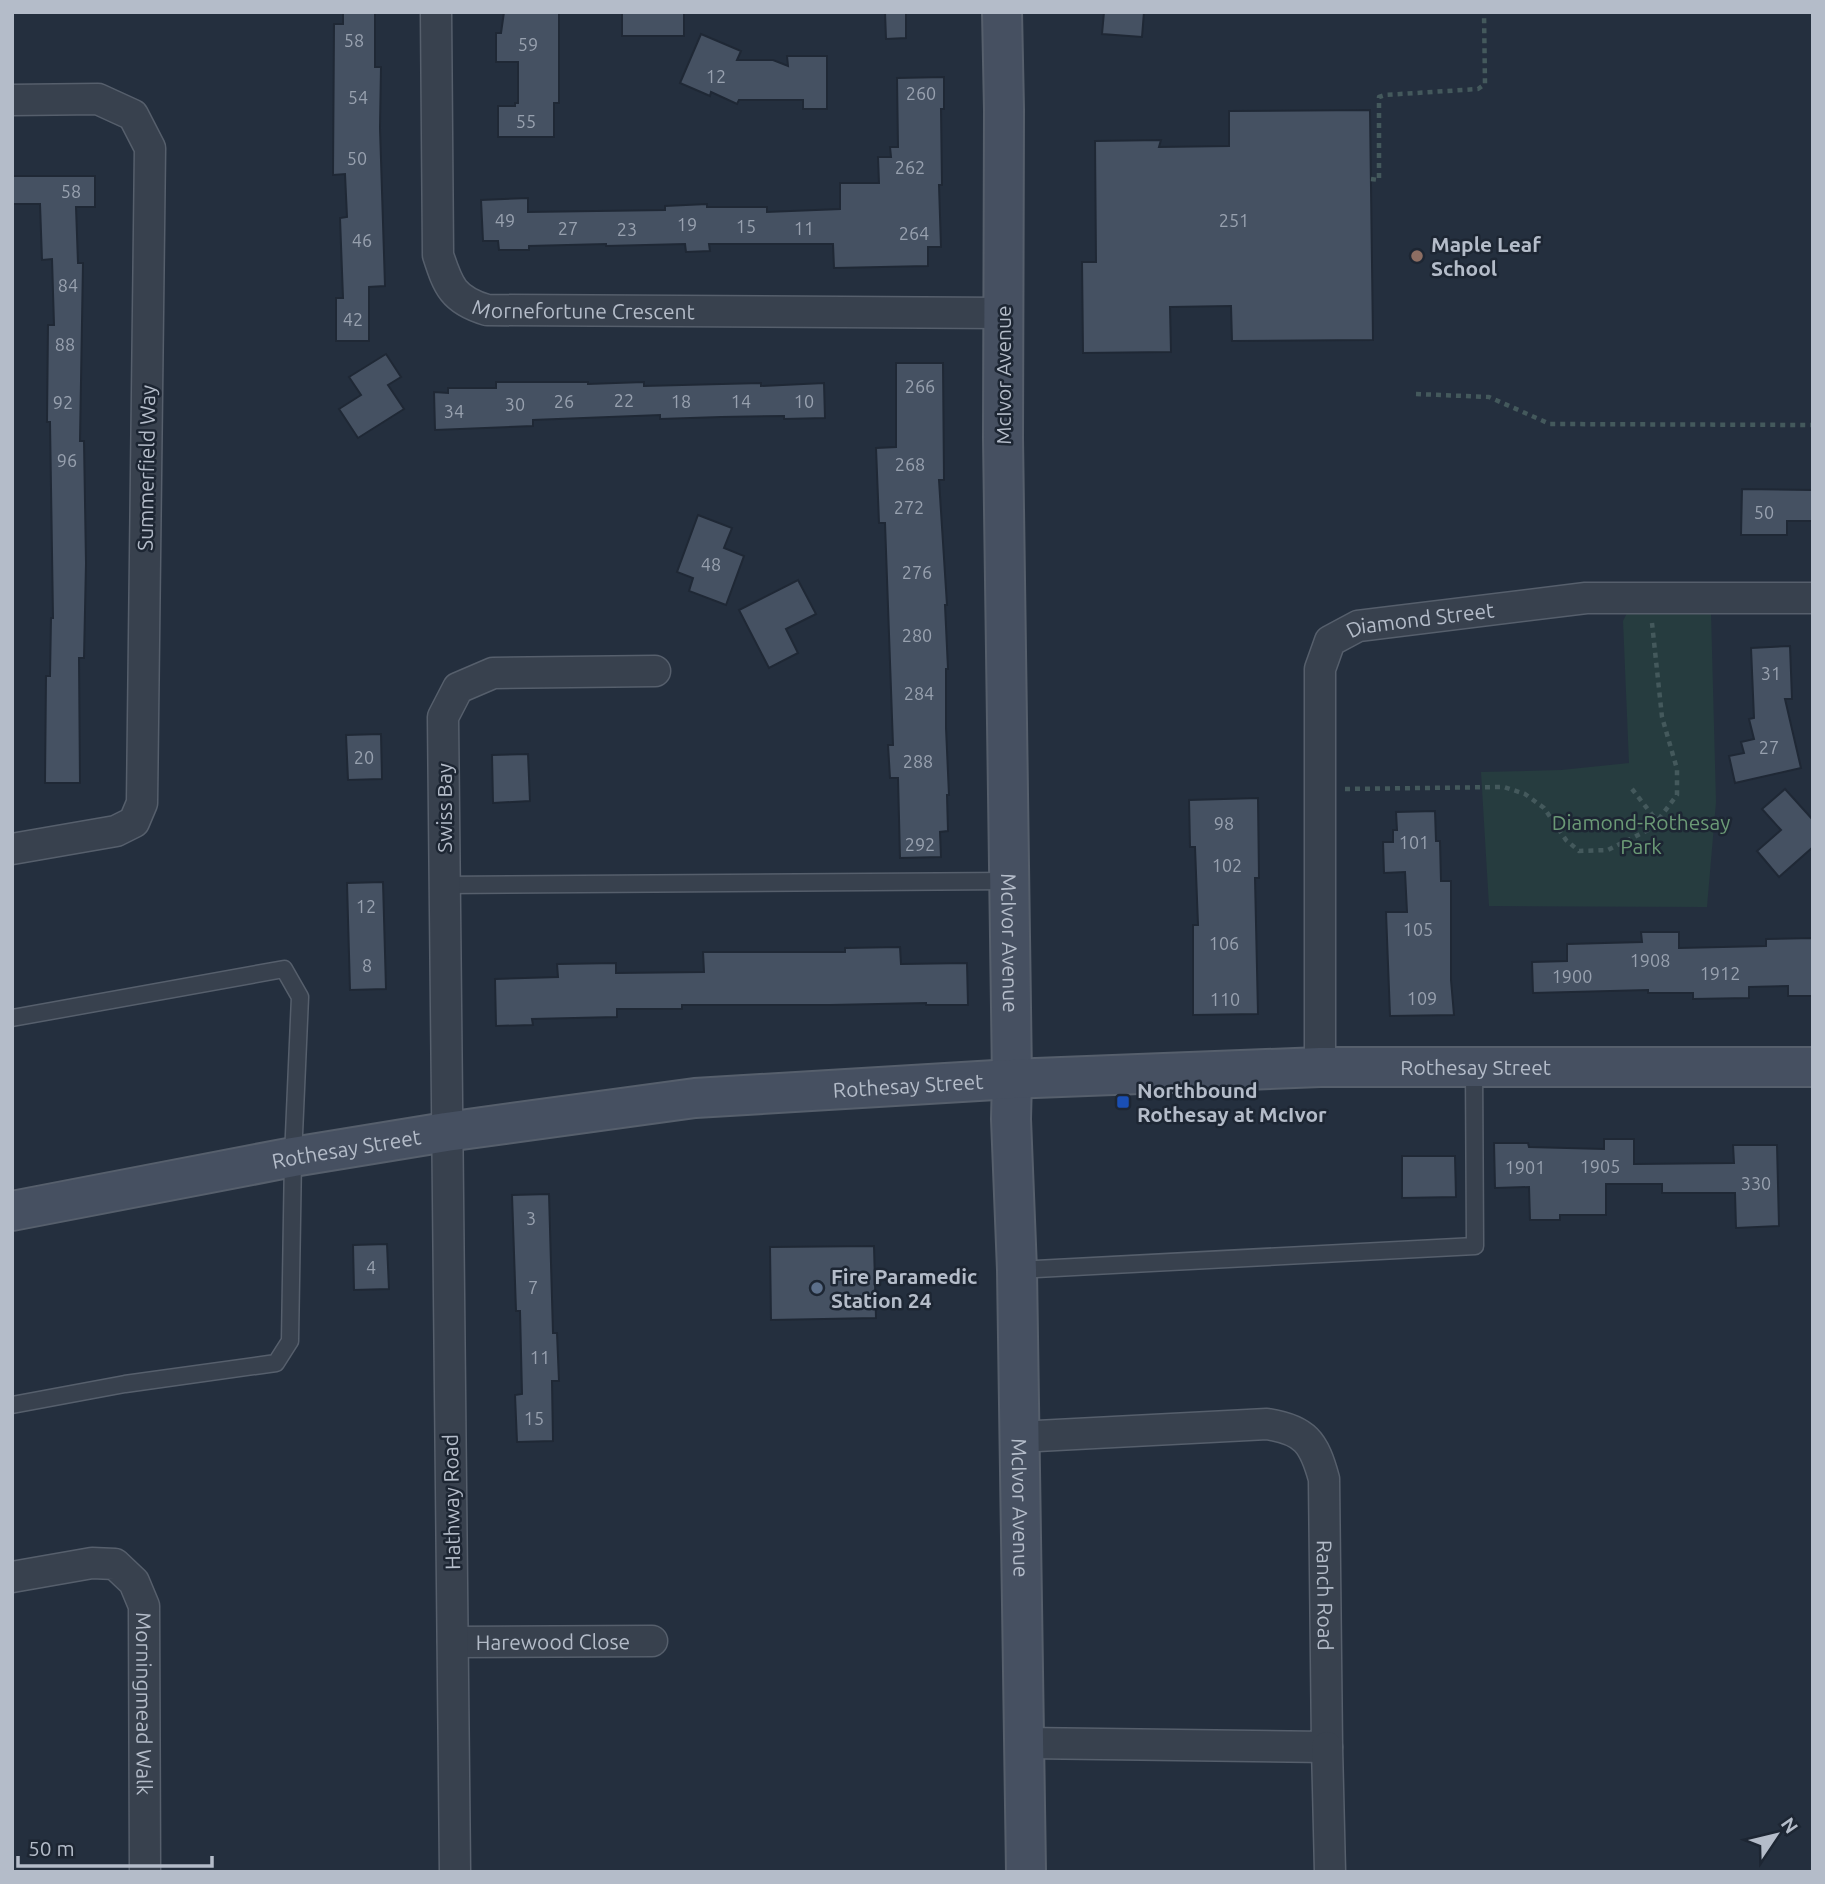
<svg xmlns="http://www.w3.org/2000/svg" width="1825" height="1884" font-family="Ubuntu,sans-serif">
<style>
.green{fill:#263c3f}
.building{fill:#455162;stroke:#1f2835;stroke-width:2}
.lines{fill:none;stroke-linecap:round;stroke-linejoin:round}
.lane-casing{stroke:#565f6c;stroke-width:19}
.street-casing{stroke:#565f6c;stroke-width:33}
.secondary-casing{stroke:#565f6c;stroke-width:42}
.path{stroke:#44595c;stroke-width:4.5;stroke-dasharray:5 5;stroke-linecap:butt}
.lane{stroke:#38414e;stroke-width:16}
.street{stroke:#38414e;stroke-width:30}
.secondary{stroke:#465061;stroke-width:38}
.education-dot{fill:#8d6e63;stroke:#1d2633;stroke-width:2.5}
.transit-dot{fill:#1a4fb4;stroke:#1d2633;stroke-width:2.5}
.service-dot{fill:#5c6f8a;stroke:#1d2633;stroke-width:2.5}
.labels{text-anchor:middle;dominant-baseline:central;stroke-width:5;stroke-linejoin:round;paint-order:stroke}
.number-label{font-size:18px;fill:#98a1af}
.poi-label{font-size:21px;font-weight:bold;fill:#b4bcc9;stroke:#1d2633;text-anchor:start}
.street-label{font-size:21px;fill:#b4bcc9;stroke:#1d2633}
.park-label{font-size:21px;fill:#6b9a76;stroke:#1d2633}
</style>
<rect width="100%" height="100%" fill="#242f3e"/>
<!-- green -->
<path class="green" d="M 1711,612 L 1716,802 L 1707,907 L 1489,906 L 1481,772 L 1561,770 L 1629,763 L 1623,621 L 1627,613 Z"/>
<!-- building -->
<g class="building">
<path d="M 343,12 L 375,12 L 375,67 L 381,67 L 380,128 L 385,286 L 369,287 L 369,341 L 336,341 L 336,298 L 343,298 L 340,218 L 347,217 L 345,174 L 333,175 L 334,24 L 343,24 Z"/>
<path d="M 504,12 L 559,12 L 559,103 L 554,103 L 554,137 L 498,137 L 498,106 L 515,106 L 515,103 L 518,103 L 518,62 L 496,62 L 496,33 L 501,33 Z"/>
<rect x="622" y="12" width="62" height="24"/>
<path d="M 885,12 L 906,12 L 906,38 L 886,39 Z"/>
<path d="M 1104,12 L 1144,12 L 1142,37 L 1102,34 Z"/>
<path d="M 701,34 L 741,51 L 737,60 L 773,60 L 788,66 L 787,56 L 827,56 L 827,109 L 803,109 L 803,100 L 739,100 L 737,104 L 711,92 L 710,96 L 680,83 Z"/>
<path d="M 944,77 L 944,109 L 941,109 L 942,185 L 939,185 L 941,247 L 928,247 L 928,266 L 834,268 L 833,244 L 709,244 L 710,251 L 686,252 L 685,244 L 606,246 L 606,244 L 529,246 L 529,250 L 499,250 L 498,241 L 483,241 L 481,200 L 528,198 L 528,212 L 665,210 L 665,206 L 707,204 L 707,207 L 767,207 L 767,212 L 840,209 L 840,183 L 879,183 L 878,157 L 891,157 L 890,147 L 898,147 L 897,78 Z"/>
<path d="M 1370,110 L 1373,340 L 1232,341 L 1231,306 L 1170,307 L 1171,352 L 1083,353 L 1082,262 L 1096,262 L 1095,141 L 1161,140 L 1159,147 L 1229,146 L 1229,111 Z"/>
<path d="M 12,176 L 95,176 L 95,207 L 76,207 L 78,263 L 83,263 L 80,441 L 84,441 L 86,563 L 84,658 L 79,658 L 80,783 L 45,783 L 46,676 L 50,676 L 51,618 L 53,618 L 50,422 L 47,422 L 48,325 L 54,325 L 52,259 L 42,260 L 40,204 L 12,204 Z"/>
<path d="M 386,354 L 401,377 L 388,385 L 404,409 L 358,438 L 339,409 L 361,395 L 349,377 Z"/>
<path d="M 896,363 L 943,363 L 944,480 L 939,480 L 947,605 L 945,605 L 948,669 L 946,669 L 946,728 L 949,795 L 947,795 L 948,831 L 940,832 L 941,857 L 900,858 L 898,778 L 890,778 L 888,745 L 893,745 L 885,523 L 879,523 L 876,448 L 896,447 Z"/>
<path d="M 496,382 L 588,382 L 588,384 L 644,382 L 644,386 L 761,383 L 761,386 L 824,383 L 825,418 L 784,419 L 784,416 L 721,417 L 660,419 L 660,415 L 533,420 L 533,426 L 435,430 L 434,392 L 448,393 L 448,388 L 496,388 Z"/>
<path d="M 1742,489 L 1813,490 L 1813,521 L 1787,521 L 1787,535 L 1741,535 Z"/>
<path d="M 698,515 L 732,528 L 724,548 L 744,556 L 726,605 L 689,591 L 693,578 L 677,572 Z"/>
<path d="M 798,580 L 816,614 L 786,629 L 798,653 L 769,668 L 739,610 Z"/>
<path d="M 1790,646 L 1792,699 L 1785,699 L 1801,768 L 1735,783 L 1729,756 L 1744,753 L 1741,742 L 1754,739 L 1749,719 L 1754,718 L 1751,648 Z"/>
<path d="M 381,734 L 382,779 L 348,780 L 346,735 Z"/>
<path d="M 528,754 L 530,801 L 493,803 L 492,755 Z"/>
<path d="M 1785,789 L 1813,820 L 1813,847 L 1779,877 L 1757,851 L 1781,830 L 1762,809 Z"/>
<path d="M 1258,798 L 1259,878 L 1255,878 L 1258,1014 L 1193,1015 L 1193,925 L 1198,925 L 1195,847 L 1190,847 L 1189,800 Z"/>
<path d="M 1435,811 L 1436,841 L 1440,841 L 1441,881 L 1451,881 L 1451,980 L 1454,1015 L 1390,1016 L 1386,912 L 1407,912 L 1405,872 L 1384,873 L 1383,842 L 1393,842 L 1393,830 L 1397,830 L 1396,812 Z"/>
<path d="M 383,882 L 386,989 L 350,990 L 347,883 Z"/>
<path d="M 1641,932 L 1679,932 L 1679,948 L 1766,946 L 1766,939 L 1813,938 L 1813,996 L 1788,996 L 1788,986 L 1749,987 L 1749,998 L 1693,999 L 1693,993 L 1648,993 L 1648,990 L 1533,993 L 1532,962 L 1567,961 L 1567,944 L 1642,942 Z"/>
<path d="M 900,947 L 901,964 L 967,963 L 968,1005 L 926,1005 L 926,1003 L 830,1005 L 682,1005 L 682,1009 L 617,1009 L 617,1017 L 532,1019 L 533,1025 L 496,1026 L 495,979 L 558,977 L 557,964 L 616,963 L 616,973 L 704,972 L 703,952 L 845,952 L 845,948 Z"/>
<path d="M 1604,1139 L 1634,1139 L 1634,1164 L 1734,1163 L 1733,1145 L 1777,1145 L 1779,1226 L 1736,1228 L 1735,1193 L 1662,1193 L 1662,1184 L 1606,1184 L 1606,1215 L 1560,1215 L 1560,1220 L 1530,1220 L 1529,1187 L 1495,1188 L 1494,1143 L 1528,1143 L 1529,1147 L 1604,1149 Z"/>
<path d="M 1402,1156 L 1455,1156 L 1456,1197 L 1402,1198 Z"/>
<path d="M 549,1194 L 553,1333 L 557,1333 L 559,1381 L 552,1381 L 553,1441 L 517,1442 L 515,1395 L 522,1394 L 520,1311 L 516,1311 L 512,1195 Z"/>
<path d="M 387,1244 L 389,1289 L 354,1290 L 353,1245 Z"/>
<path d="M 874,1246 L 876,1318 L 771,1320 L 770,1247 Z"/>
</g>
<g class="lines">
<defs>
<g id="lane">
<path d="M 444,885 L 1009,881"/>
<path d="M 12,1018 L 284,969 L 300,997 L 293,1157 L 290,1341 L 276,1363 L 125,1384 L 12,1405"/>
<path d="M 1017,1270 L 1475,1246 L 1474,1067"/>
</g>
<g id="street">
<path id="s1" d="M 436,12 L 438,255 C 448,286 453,300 487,310 L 1003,313"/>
<path d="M 12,100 L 98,99 L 133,115 L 150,148 L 142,803 L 134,822 L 116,831 L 12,849"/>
<path id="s2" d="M 1320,1067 L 1320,669 L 1330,641 L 1358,626 L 1586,598 L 1813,598"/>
<path id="s3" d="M 1018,1437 L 1267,1424 C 1305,1430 1314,1442 1324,1479 L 1327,1747 L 1026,1743"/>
<path id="s4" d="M 12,1577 L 92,1563 L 115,1564 L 134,1582 L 144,1606 L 145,1872"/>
<path id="s5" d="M 453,1642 L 652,1641"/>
<path d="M 1327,1747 L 1330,1872"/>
<path d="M 455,1872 L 443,717 L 458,688 L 493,673 L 655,671"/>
</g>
<g id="secondary">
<path id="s6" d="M 1002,12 L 1004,110 L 1003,438 L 1012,1079 L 1011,1119 L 1017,1270 L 1026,1872"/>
<path id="s7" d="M 12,1211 L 293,1157 L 446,1132 L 695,1098 L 1012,1079 L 1320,1067 L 1813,1067"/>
</g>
</defs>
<!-- lane casing -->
<use href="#lane" class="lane-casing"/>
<!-- street casing -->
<use href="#street" class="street-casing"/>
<!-- secondary casing -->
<use href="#secondary" class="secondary-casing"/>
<!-- path -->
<g class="path">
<path d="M 1371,179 L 1379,180 L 1379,97 L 1385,95 L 1478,89 L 1485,84 L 1484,12"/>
<path d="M 1416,394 L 1489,397 L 1550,424 L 1813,425"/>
<path d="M 1345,789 L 1504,787 L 1525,794 L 1544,808 L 1566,840 L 1579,851 L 1608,850 L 1652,828 L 1677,795 L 1677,769 L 1662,717 L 1652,623"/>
<path d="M 1632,789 L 1657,821"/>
</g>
<!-- lane -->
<use href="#lane" class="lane"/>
<!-- street -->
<use href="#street" class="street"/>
<!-- secondary -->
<use href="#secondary" class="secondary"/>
</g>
<!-- markers -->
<circle class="education-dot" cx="1417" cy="256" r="7"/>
<rect class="transit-dot" x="1116" y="1095" width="14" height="14" rx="3.5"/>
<circle class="service-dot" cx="817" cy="1288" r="7"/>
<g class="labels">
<!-- number labels -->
<g class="number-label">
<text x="354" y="40">58</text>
<text x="528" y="44">59</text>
<text x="716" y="76">12</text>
<text x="921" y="93">260</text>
<text x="358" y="97">54</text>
<text x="526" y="121">55</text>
<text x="357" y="158">50</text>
<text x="910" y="167">262</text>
<text x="71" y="191">58</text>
<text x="505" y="220">49</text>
<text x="1234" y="220">251</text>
<text x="687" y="224">19</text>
<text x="746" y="226">15</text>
<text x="568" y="228">27</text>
<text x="804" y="228">11</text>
<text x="627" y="229">23</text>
<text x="914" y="233">264</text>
<text x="362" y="240">46</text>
<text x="68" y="285">84</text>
<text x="353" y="319">42</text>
<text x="65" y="344">88</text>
<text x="920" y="386">266</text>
<text x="624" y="400">22</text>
<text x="564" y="401">26</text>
<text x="681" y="401">18</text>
<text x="741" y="401">14</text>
<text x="804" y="401">10</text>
<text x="63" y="402">92</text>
<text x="515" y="404">30</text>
<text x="454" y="411">34</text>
<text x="67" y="460">96</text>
<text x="910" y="464">268</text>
<text x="909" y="507">272</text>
<text x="1764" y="512">50</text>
<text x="711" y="564">48</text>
<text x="917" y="572">276</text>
<text x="917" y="635">280</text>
<text x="1771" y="673">31</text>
<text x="919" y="693">284</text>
<text x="1769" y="747">27</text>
<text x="364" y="757">20</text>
<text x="918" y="761">288</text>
<text x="1224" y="823">98</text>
<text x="1414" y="842">101</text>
<text x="920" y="844">292</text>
<text x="1227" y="865">102</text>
<text x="366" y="906">12</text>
<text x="1418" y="929">105</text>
<text x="1224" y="943">106</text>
<text x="1650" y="960">1908</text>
<text x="367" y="965">8</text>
<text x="1720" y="973">1912</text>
<text x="1572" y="976">1900</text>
<text x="1422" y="998">109</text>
<text x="1225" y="999">110</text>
<text x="1600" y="1166">1905</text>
<text x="1525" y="1167">1901</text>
<text x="1756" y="1183">330</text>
<text x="531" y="1218">3</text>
<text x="371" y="1267">4</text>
<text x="533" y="1287">7</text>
<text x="540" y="1357">11</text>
<text x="534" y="1418">15</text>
</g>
<!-- poi labels -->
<g class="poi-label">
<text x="1431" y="244">Maple Leaf<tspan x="1431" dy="24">School</tspan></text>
<text x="1137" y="1090">Northbound<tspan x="1137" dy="24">Rothesay at McIvor</tspan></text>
<text x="831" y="1276">Fire Paramedic<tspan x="831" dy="24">Station 24</tspan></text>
</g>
<!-- street labels -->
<g class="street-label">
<text stroke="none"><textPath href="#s1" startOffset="418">Mornefortune Crescent</textPath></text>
<text transform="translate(1003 375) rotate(-90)">McIvor Avenue</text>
<text transform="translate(146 468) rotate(-89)">Summerfield Way</text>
<text stroke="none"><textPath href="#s2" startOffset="522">Diamond Street</textPath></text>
<text transform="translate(444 808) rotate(-90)">Swiss Bay</text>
<text stroke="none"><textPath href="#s6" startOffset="931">McIvor Avenue</textPath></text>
<text stroke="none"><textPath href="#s7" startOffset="1474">Rothesay Street</textPath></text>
<text stroke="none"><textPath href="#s7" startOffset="906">Rothesay Street</textPath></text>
<text stroke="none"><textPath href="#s7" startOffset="340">Rothesay Street</textPath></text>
<text transform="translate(451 1502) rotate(-91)">Hathway Road</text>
<text stroke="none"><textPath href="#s6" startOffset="1496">McIvor Avenue</textPath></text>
<text stroke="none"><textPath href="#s3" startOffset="452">Ranch Road</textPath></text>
<text stroke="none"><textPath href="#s5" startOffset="100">Harewood Close</textPath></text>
<text stroke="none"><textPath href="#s4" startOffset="254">Morningmead Walk</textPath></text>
</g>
<!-- park labels -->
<g class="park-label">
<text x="1641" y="822">Diamond-Rothesay<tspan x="1641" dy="24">Park</tspan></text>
</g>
</g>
<!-- border -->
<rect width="1825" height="1884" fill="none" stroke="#b4bcc9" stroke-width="28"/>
<!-- north arrow -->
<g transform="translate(1776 1835) rotate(55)" stroke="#1d2633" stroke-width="5" paint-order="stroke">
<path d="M0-5L12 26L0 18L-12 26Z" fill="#b4bcc9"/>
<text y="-10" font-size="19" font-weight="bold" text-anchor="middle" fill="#b4bcc9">N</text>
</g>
<!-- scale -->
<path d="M18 1856v10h194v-10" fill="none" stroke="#b4bcc9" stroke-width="3.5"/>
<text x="28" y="1856" font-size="21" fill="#b4bcc9" stroke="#1d2633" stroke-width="5" paint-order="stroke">50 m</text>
</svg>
